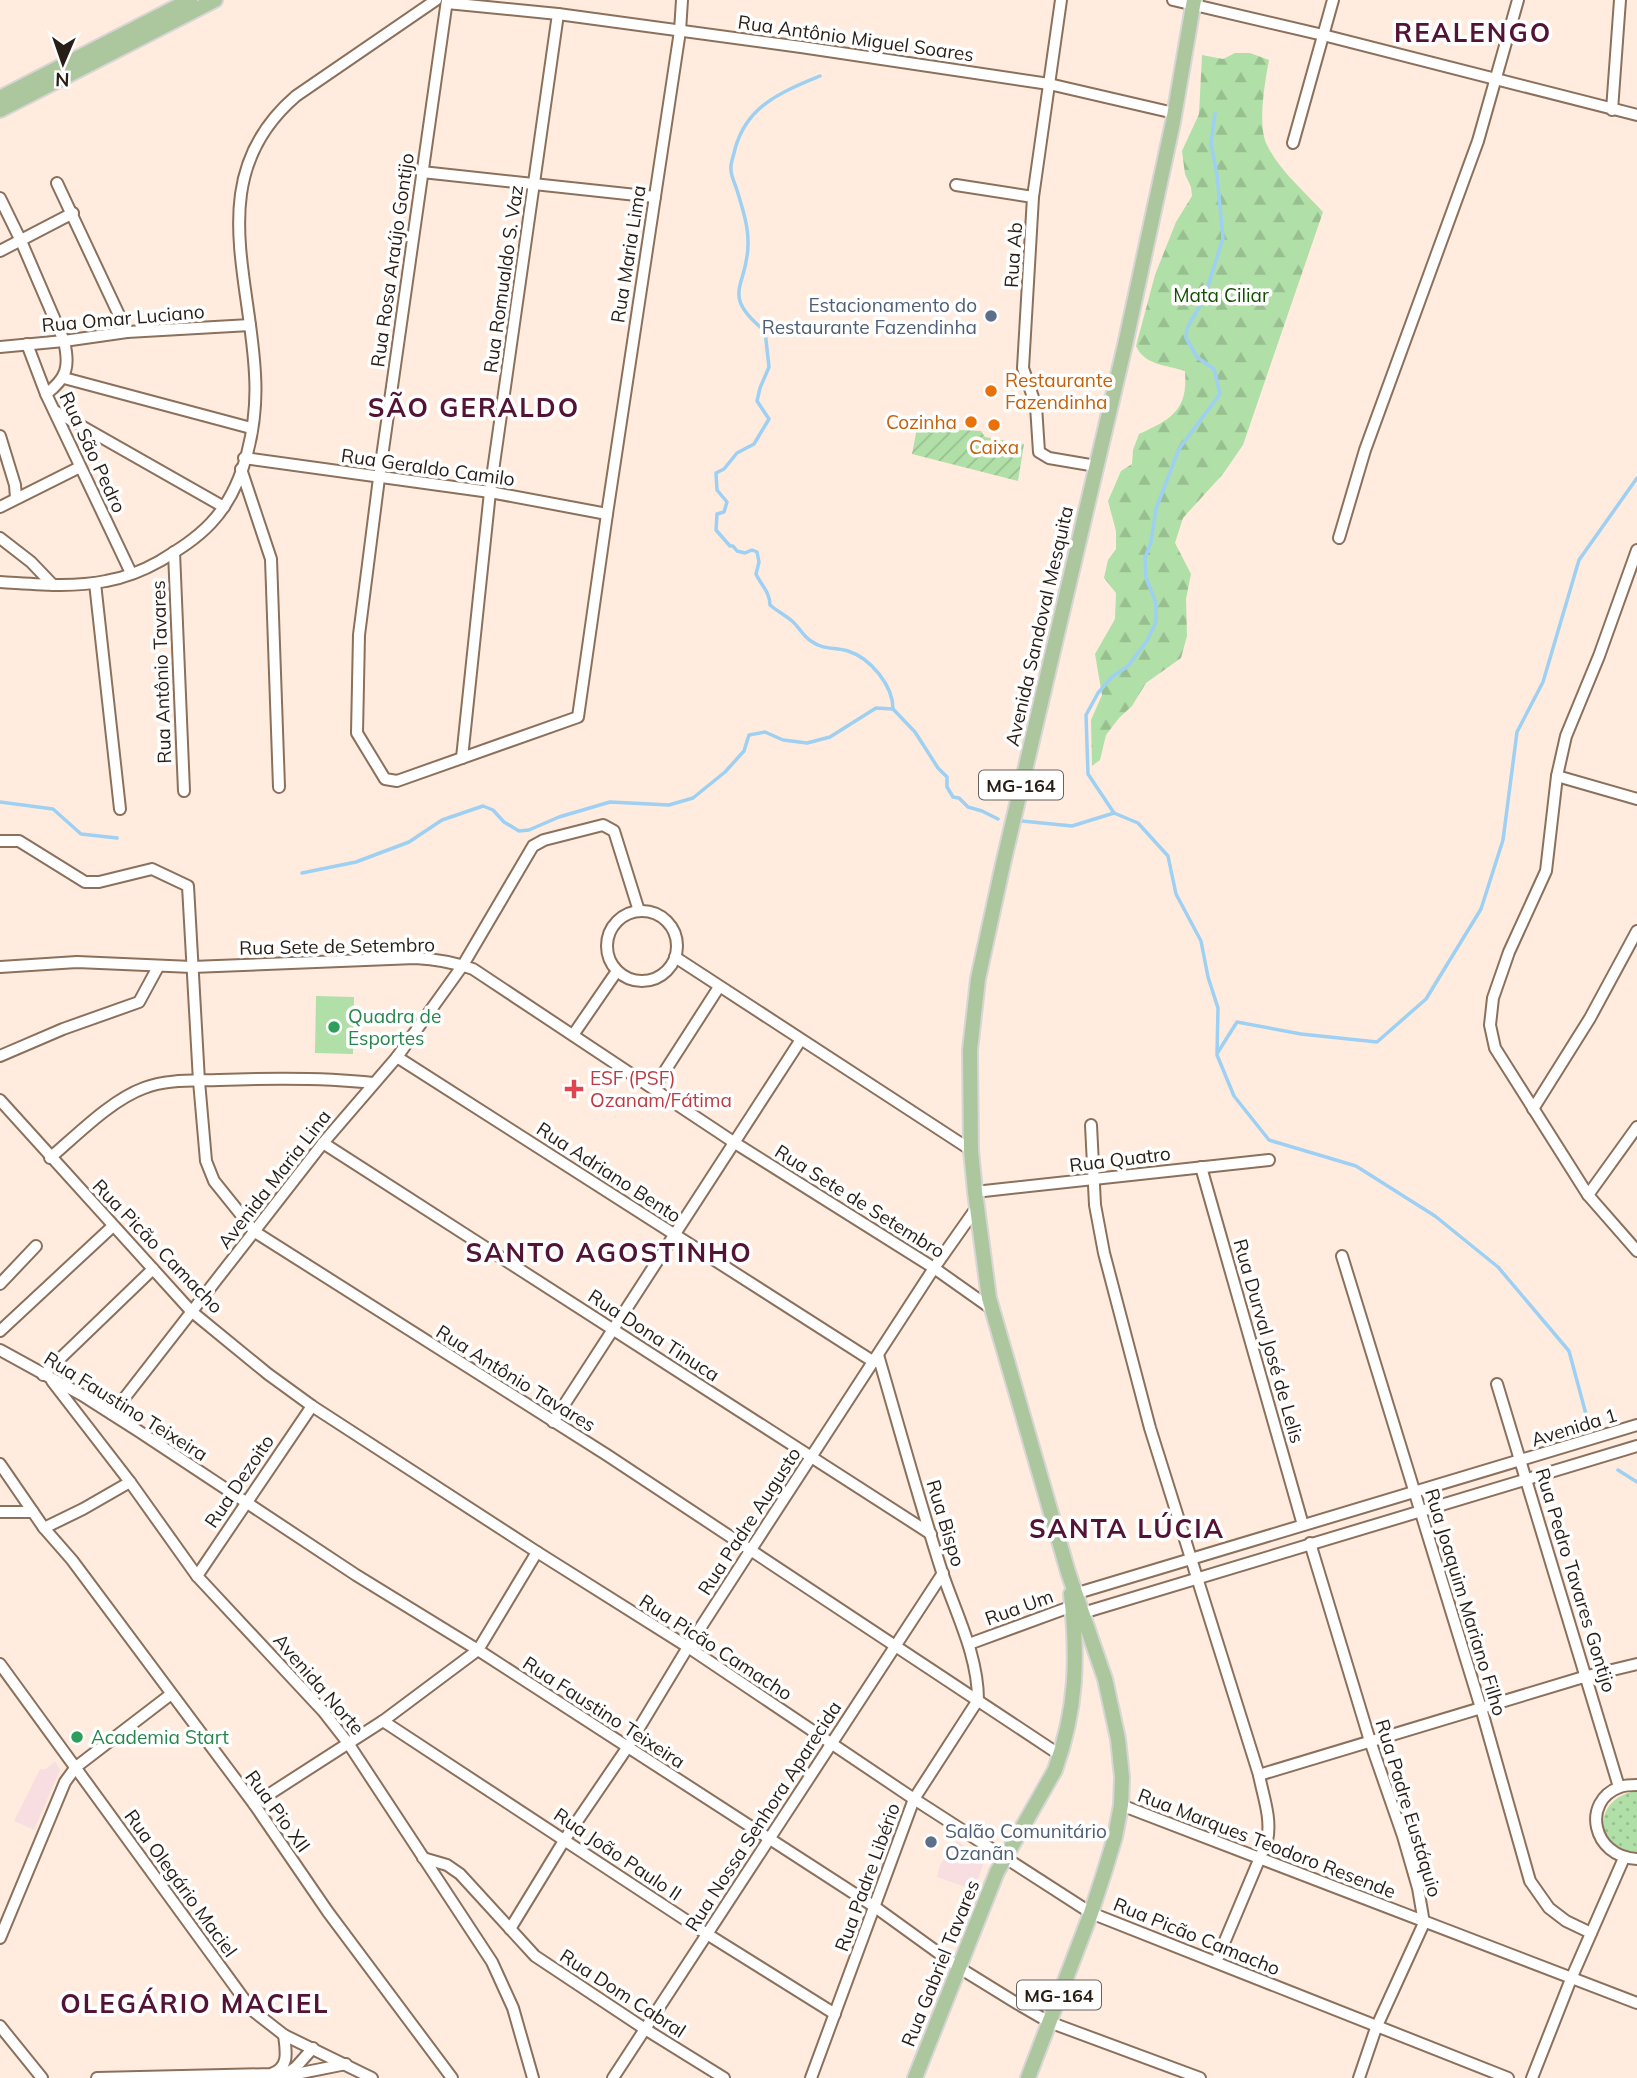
<svg xmlns="http://www.w3.org/2000/svg" width="1637" height="2078" font-family="Mulish,sans-serif">
<style>
.education{fill:#f9dee1}
.forest{fill:url(#forest-firs)}
.park{fill:url(#park-dots)}
.garden{fill:url(#garden-furrows)}
.pitch{fill:#b1dfa8}
.lines{fill:none;stroke-linecap:round;stroke-linejoin:round}
.stream{stroke:#9dd0f2;stroke-width:3.5}
.minor-casing{stroke:#8b705c;stroke-width:14}
.major-casing{stroke:#d8d6d5;stroke-width:18}
.minor{stroke:#fff;stroke-width:10}
.major{stroke:#acc79e;stroke-width:14}
.service-dot{fill:#5c6f8a;stroke:#fff;stroke-width:2.5}
.food-dot{fill:#e8710a;stroke:#fff;stroke-width:2.5}
.leisure-dot{fill:#2e9e5b;stroke:#fff;stroke-width:2.5}
.health-dot{fill:#e0444e;stroke:#fff;stroke-width:2.5}
.labels{text-anchor:middle;dominant-baseline:central;stroke-width:7;stroke-linejoin:round;paint-order:stroke}
.shield{fill:#fff;stroke:#69625c;stroke-width:2}
.shield-label{font-size:18px;font-weight:bold;fill:#291e16}
.street-label{font-size:19px;fill:#291e16;stroke:#fff}
.park-label{font-size:19px;fill:#144f02;stroke:#fff}
.service-label{font-size:19px;fill:#4e5e75;stroke:#fff;text-anchor:end}
.food-label{font-size:19px;fill:#c56008;stroke:#fff;text-anchor:start}
.leisure-label{font-size:19px;fill:#27864d;stroke:#fff;text-anchor:start}
.health-label{font-size:19px;fill:#be3a42;stroke:#fff;text-anchor:start}
.district-label{font-size:26px;font-weight:bold;letter-spacing:2px;fill:#521335;stroke:#fff}
</style>
<defs>
<pattern id="forest-firs" width="22" height="20" patternUnits="userSpaceOnUse" patternTransform="scale(1.75)"><rect width="22" height="20" fill="#b1dfa8"/><path d="M5 1l3.5 6h-7zM16 11l3.5 6h-7z" fill="#98bf90"/></pattern>
<pattern id="park-dots" width="8" height="8" patternUnits="userSpaceOnUse" patternTransform="scale(1.75)"><rect width="8" height="8" fill="#b1dfa8"/><path d="M2 2h.1M6 6h.1" fill="none" stroke="#98bf90" stroke-width="1.8" stroke-linecap="round"/></pattern>
<pattern id="garden-furrows" width="10" height="10" patternUnits="userSpaceOnUse" patternTransform="scale(1.75)"><rect width="10" height="10" fill="#b1dfa8"/><path d="M-1 1l2-2M0 10L10 0M9 11l2-2" fill="none" stroke="#98bf90"/></pattern>
</defs>
<rect width="100%" height="100%" fill="#ffecdf"/>
<!-- education -->
<g class="education">
<path d="M 55,1761 L 60,1770 L 34,1830 L 14,1821 L 40,1769 L 46,1769 Z"/>
<path d="M 957,1841 L 985,1860 L 974,1890 L 937,1877 L 940,1865 Z"/>
</g>
<!-- forest -->
<path class="forest" d="M 1235,53 L 1250,53 L 1269,60 C 1265,82 1257,125 1267,145 C 1279,170 1304,191 1323,212 L 1243,445 L 1223,474 L 1183,518 L 1175,543 L 1191,574 L 1186,599 L 1187,636 L 1181,658 L 1146,683 L 1132,706 L 1119,718 L 1106,735 L 1100,760 L 1092,766 L 1091,720 L 1102,695 L 1095,654 L 1115,619 L 1116,593 L 1104,578 L 1108,560 L 1116,549 L 1116,531 L 1108,501 L 1121,471 L 1132,464 L 1133,450 L 1139,434 C 1172,419 1188,410 1185,371 C 1166,365 1144,365 1136,346 L 1155,275 L 1176,222 L 1192,196 L 1191,187 L 1185,174 L 1182,151 L 1199,114 L 1202,55 L 1223,59 Z"/>
<!-- park -->
<path class="park" d="M 1631,1792 L 1637,1792 L 1637,1853 C 1596,1855 1590,1803 1631,1792 Z"/>
<!-- garden -->
<path class="garden" d="M 917,428 L 981,431 L 985,437 L 1024,444 L 1018,481 L 912,454 Z"/>
<!-- pitch -->
<path class="pitch" d="M 316,996 L 354,997 L 353,1054 L 315,1053 Z"/>
<g class="lines">
<!-- stream -->
<g class="stream">
<path d="M 820,76 C 782,92 747,105 735,149 C 734,155 730,163 731,170 C 731,176 735,184 737,190 C 742,207 748,224 748,242 C 749,287 718,293 765,331 L 769,367 L 760,388 L 757,401 L 769,419 L 754,444 L 737,453 L 724,469 L 716,473 L 717,490 L 727,502 L 724,512 L 717,514 L 716,530 L 730,546 L 733,546 L 737,551 L 745,553 L 752,550 L 757,552 L 759,562 L 756,574 C 761,585 770,592 770,605 C 777,611 785,615 792,621 C 799,627 803,636 811,641 C 823,650 834,647 848,651 C 870,658 893,685 893,709 L 915,732 L 938,768 L 947,777 L 947,787 L 953,797 L 959,798 L 968,807 L 982,811 L 998,819"/>
<path d="M 0,802 L 53,809 L 81,834 L 117,838"/>
<path d="M 1114,813 L 1088,774 L 1086,715 L 1098,693 L 1112,677 L 1128,666 L 1147,641 L 1156,622 L 1156,603 L 1146,578 L 1145,558 L 1151,542 L 1156,509 L 1179,449 L 1220,394 L 1214,369 L 1197,357 L 1186,338 L 1187,328 L 1204,299 L 1223,238 L 1217,175 L 1211,143 L 1215,113"/>
<path d="M 1022,821 L 1072,826 L 1114,813 L 1138,823 L 1168,856 L 1176,894 L 1201,941 L 1208,977 L 1218,1008 L 1217,1055 L 1234,1096 L 1269,1140 L 1356,1166 L 1435,1216 L 1498,1267 L 1569,1351 L 1587,1418"/>
<path d="M 302,873 L 356,862 L 409,842 L 442,820 L 483,806 L 493,810 L 504,822 L 519,831 L 529,830 L 559,817 L 610,802 L 669,805 L 693,798 L 725,772 L 744,751 L 749,735 L 765,732 L 783,740 L 807,743 L 830,737 L 876,708 L 893,709"/>
<path d="M 1218,1052 L 1237,1022 L 1301,1034 L 1377,1042 L 1426,999 L 1481,909 L 1503,840 L 1517,732 L 1543,682 L 1579,560 L 1637,478"/>
<path d="M 1618,1470 L 1637,1482"/>
</g>
<defs>
<g id="minor">
<path d="M 447,0 L 379,478 L 359,635 L 357,733 L 385,779 L 397,781 L 578,717 L 607,514 L 680,31 L 682,0"/>
<path d="M 1061,0 L 1033,197 L 1023,368 L 1036,406 L 1039,452 L 1049,458 L 1096,466"/>
<path d="M 1173,0 L 1323,35 L 1637,115"/>
<path d="M 447,3 L 558,14 L 801,47 L 1049,84 L 1174,113"/>
<path d="M 1612,110 L 1620,0"/>
<path d="M 1293,143 L 1333,0"/>
<path d="M 422,172 L 655,197"/>
<path d="M 57,183 L 127,332"/>
<path d="M 956,185 L 1033,197"/>
<path d="M 0,198 L 21,241 L 64,341 C 70,367 67,378 46,394"/>
<path d="M 0,251 L 73,213"/>
<path d="M 27,344 L 46,394 L 131,573"/>
<path d="M 0,347 L 64,341 L 127,332 L 250,325"/>
<path d="M 64,378 L 251,428"/>
<path d="M 55,411 L 224,507"/>
<path d="M 0,436 L 15,485 L 16,498"/>
<path d="M 244,458 L 490,492 L 607,514"/>
<path d="M 241,469 L 271,559 L 279,787"/>
<path d="M 0,507 L 80,467"/>
<path d="M 0,538 L 31,562 L 53,585"/>
<path d="M 1339,538 L 1365,450 L 1478,141 L 1518,0"/>
<path d="M 1637,550 L 1599,656 L 1566,736 L 1557,776 L 1546,871 L 1509,952 L 1493,998 L 1490,1025 L 1495,1048 L 1588,1195 L 1637,1251"/>
<path d="M 174,552 L 184,791"/>
<path d="M 0,582 C 35,584 71,588 106,581 C 124,578 144,570 160,561 C 178,550 196,539 211,523 C 246,486 258,423 255,374 C 250,273 204,175 296,96 L 436,0"/>
<path d="M 95,583 L 120,809"/>
<path d="M 462,758 L 490,492 L 558,14"/>
<path d="M 1557,776 L 1637,799"/>
<path d="M 0,841 L 19,841 L 85,882 L 99,882 L 152,869 L 188,886 L 199,1081 L 206,1161 L 214,1181 L 255,1232 L 607,1455 L 1060,1755"/>
<circle cx="642" cy="946" r="35"/>
<path d="M 675,957 L 971,1150"/>
<path d="M 0,967 L 77,962 L 192,967 L 415,958 C 436,959 453,962 473,969 L 735,1143 L 934,1268 L 992,1309"/>
<path d="M 573,1035 L 617,971"/>
<path d="M 0,1056 L 63,1029 L 139,1002 L 158,967"/>
<path d="M 397,1057 L 874,1362"/>
<path d="M 654,1088 L 719,987"/>
<path d="M 0,1100 L 191,1311 L 268,1374 L 312,1406 L 537,1552 L 688,1647 L 914,1799 L 1091,1913 L 1508,2078"/>
<path d="M 1533,1109 L 1590,1018 L 1637,931"/>
<path d="M 1091,1125 L 1095,1205 L 1104,1253 L 1150,1428 L 1259,1775 C 1263,1796 1272,1819 1267,1841 L 1216,1962"/>
<path d="M 323,1143 L 931,1534"/>
<path d="M 50,1158 C 77,1135 111,1100 144,1088 C 167,1079 195,1081 219,1080 C 270,1078 322,1077 373,1083"/>
<path d="M 1201,1167 L 1303,1525"/>
<path d="M 975,1192 L 1269,1160"/>
<path d="M 1588,1195 L 1637,1127"/>
<path d="M 1342,1256 L 1481,1708 L 1530,1881 L 1549,1908 L 1566,1921 L 1591,1933"/>
<path d="M 0,1284 L 36,1246"/>
<path d="M 0,1331 L 113,1226"/>
<path d="M 0,1350 L 82,1395 L 140,1432 L 356,1575 L 478,1650 L 875,1907 L 958,1967 L 1018,2004 L 1049,2022 L 1200,2078"/>
<path d="M 43,1375 L 153,1269"/>
<path d="M 52,1381 L 130,1482 L 197,1576 L 323,1711 L 348,1743 L 492,1962 L 513,2008 L 533,2078"/>
<path d="M 1497,1384 L 1619,1787"/>
<path d="M 112,1414 L 323,1143 L 397,1057 L 463,965 L 533,846 L 544,840 L 603,825 L 614,831 L 639,911"/>
<path d="M 553,1422 L 800,1041"/>
<path d="M 0,1464 L 44,1528 L 72,1560 L 254,1804 L 328,1912 L 452,2078"/>
<path d="M 0,1512 L 33,1512"/>
<path d="M 44,1528 L 83,1509 L 130,1482"/>
<path d="M 1310,1543 L 1370,1741 L 1403,1836 L 1418,1888 L 1424,1923 L 1376,2028 L 1359,2078"/>
<path d="M 197,1576 L 312,1406"/>
<path d="M 1071,1595 L 1637,1425"/>
<path d="M 1076,1615 L 1637,1446"/>
<path d="M 969,1644 L 1078,1604"/>
<path d="M 0,1664 L 252,2010 L 284,2035 L 372,2078"/>
<path d="M 383,1721 L 707,1934 L 835,2014"/>
<path d="M 1259,1775 L 1587,1676 L 1637,1664"/>
<path d="M 1637,1785 C 1632,1785 1625,1785 1620,1787 C 1581,1801 1592,1857 1637,1859"/>
<path d="M 254,1804 L 383,1721 L 478,1650 L 537,1552"/>
<path d="M 1121,1805 L 1637,2003"/>
<path d="M 423,1858 L 447,1865 L 460,1874 L 535,1956 L 645,2029 L 724,2078"/>
<path d="M 510,1929 L 565,1839 L 627,1748 L 688,1647 L 750,1551 L 934,1268 L 977,1207"/>
<path d="M 0,1938 L 65,1782 L 76,1767 L 170,1695"/>
<path d="M 0,2026 L 42,2078"/>
<path d="M 285,2075 L 296,2067 L 313,2048"/>
<path d="M 97,2078 L 271,2074 C 290,2068 286,2051 284,2035"/>
<path d="M 276,2078 L 346,2064"/>
<path d="M 613,2078 L 943,1573"/>
<path d="M 811,2078 L 914,1799 L 978,1700 C 978,1655 956,1614 942,1572 C 919,1500 899,1427 878,1355"/>
<path d="M 1532,2078 L 1571,1979 L 1624,1858"/>
</g>
<g id="major">
<path d="M 0,98 L 190,0"/>
<path d="M 0,110 L 215,0"/>
<path d="M 915,2078 L 997,1872 L 1055,1770 C 1077,1708 1078,1658 1071,1594"/>
<path d="M 1028,2078 L 1091,1913 L 1105,1870 L 1115,1837 L 1121,1805 L 1122,1777 L 1118,1739 L 1105,1679 L 1068,1572 L 989,1298 L 975,1192 L 971,1150 L 970,1050 L 978,979 L 1003,864 L 1125,345 L 1173,122 L 1194,0"/>
</g>
</defs>
<!-- minor casing -->
<use href="#minor" class="minor-casing"/>
<!-- major casing -->
<use href="#major" class="major-casing"/>
<!-- minor -->
<use href="#minor" class="minor"/>
<!-- major -->
<use href="#major" class="major"/>
</g>
<!-- markers -->
<g class="service-dot">
<circle cx="991" cy="316" r="7"/>
<circle cx="931" cy="1842" r="7"/>
</g>
<g class="food-dot">
<circle cx="991" cy="391" r="7"/>
<circle cx="971" cy="422" r="7"/>
<circle cx="994" cy="425" r="7"/>
</g>
<g class="leisure-dot">
<circle cx="334" cy="1027" r="7"/>
<circle cx="77" cy="1737" r="7"/>
</g>
<path class="health-dot" d="M570.5 1078.5h7v7h7v7h-7v7h-7v-7h-7v-7h7z"/>
<g class="labels">
<!-- shield labels -->
<g class="shield">
<rect x="979" y="770.5" width="84" height="29" rx="5"/>
<rect x="1017" y="1980.5" width="84" height="29" rx="5"/>
</g>
<g class="shield-label">
<text x="1021" y="785">MG-164</text>
<text x="1059" y="1995">MG-164</text>
</g>
<!-- street labels -->
<g class="street-label">
<text transform="translate(856 38) rotate(8)">Rua Antônio Miguel Soares</text>
<text transform="translate(628 254) rotate(-81)">Rua Maria Lima</text>
<text transform="translate(1013 255) rotate(-86)">Rua Ab</text>
<text transform="translate(392 260) rotate(-82)">Rua Rosa Araújo Gontijo</text>
<text transform="translate(503 279) rotate(-82)">Rua Romualdo S. Vaz</text>
<text transform="translate(123 318) rotate(-5)">Rua Omar Luciano</text>
<text transform="translate(93 452) rotate(65)">Rua São Pedro</text>
<text transform="translate(428 467) rotate(8)">Rua Geraldo Camilo</text>
<text transform="translate(1039 626) rotate(-77)">Avenida Sandoval Mesquita</text>
<text transform="translate(161 672) rotate(-92)">Rua Antônio Tavares</text>
<text transform="translate(337 946) rotate(-1)">Rua Sete de Setembro</text>
<text transform="translate(1120 1159) rotate(-7)">Rua Quatro</text>
<text transform="translate(609 1172) rotate(33)">Rua Adriano Bento</text>
<text transform="translate(274 1179) rotate(-52)">Avenida Maria Lina</text>
<text transform="translate(860 1201) rotate(32)">Rua Sete de Setembro</text>
<text transform="translate(158 1246) rotate(46)">Rua Picão Camacho</text>
<text transform="translate(654 1335) rotate(33)">Rua Dona Tinuca</text>
<text transform="translate(1269 1341) rotate(74)">Rua Durval José de Lelis</text>
<text transform="translate(516 1378) rotate(32)">Rua Antônio Tavares</text>
<text transform="translate(126 1406) rotate(32)">Rua Faustino Teixeira</text>
<text transform="translate(1574 1427) rotate(-17)">Avenida 1</text>
<text transform="translate(239 1481) rotate(-56)">Rua Dezoito</text>
<text transform="translate(749 1521) rotate(-57)">Rua Padre Augusto</text>
<text transform="translate(946 1523) rotate(73)">Rua Bispo</text>
<text transform="translate(1576 1580) rotate(73)">Rua Pedro Tavares Gontijo</text>
<text transform="translate(1466 1602) rotate(73)">Rua Joaquim Mariano Filho</text>
<text transform="translate(1019 1607) rotate(-20)">Rua Um</text>
<text transform="translate(716 1647) rotate(33)">Rua Picão Camacho</text>
<text transform="translate(319 1684) rotate(49)">Avenida Norte</text>
<text transform="translate(604 1712) rotate(33)">Rua Faustino Teixeira</text>
<text transform="translate(1409 1808) rotate(73)">Rua Padre Eustáquio</text>
<text transform="translate(278 1811) rotate(54)">Rua Pio XII</text>
<text transform="translate(763 1816) rotate(-57)">Rua Nossa Senhora Aparecida</text>
<text transform="translate(1267 1843) rotate(21)">Rua Marques Teodoro Resende</text>
<text transform="translate(618 1854) rotate(34)">Rua João Paulo II</text>
<text transform="translate(867 1877) rotate(-70)">Rua Padre Libério</text>
<text transform="translate(181 1883) rotate(54)">Rua Olegário Maciel</text>
<text transform="translate(1197 1936) rotate(22)">Rua Picão Camacho</text>
<text transform="translate(940 1963) rotate(-68)">Rua Gabriel Tavares</text>
<text transform="translate(623 1993) rotate(33)">Rua Dom Cabral</text>
</g>
<!-- park labels -->
<g class="park-label">
<text x="1221" y="295">Mata Ciliar</text>
</g>
<!-- service labels -->
<g class="service-label">
<text x="977" y="305">Estacionamento do<tspan x="977" dy="22">Restaurante Fazendinha</tspan></text>
<text x="945" y="1831" text-anchor="start">Salão Comunitário<tspan x="945" dy="22">Ozanãn</tspan></text>
</g>
<!-- food labels -->
<g class="food-label">
<text x="1005" y="380">Restaurante<tspan x="1005" dy="22">Fazendinha</tspan></text>
<text x="957" y="422" text-anchor="end">Cozinha</text>
<text x="994" y="447" text-anchor="middle">Caixa</text>
</g>
<!-- leisure labels -->
<g class="leisure-label">
<text x="348" y="1016">Quadra de<tspan x="348" dy="22">Esportes</tspan></text>
<text x="91" y="1737">Academia Start</text>
</g>
<!-- health labels -->
<g class="health-label">
<text x="590" y="1078">ESF (PSF)<tspan x="590" dy="22">Ozanam/Fátima</tspan></text>
</g>
<!-- district labels -->
<g class="district-label">
<text x="1473" y="32">REALENGO</text>
<text x="474" y="407">SÃO GERALDO</text>
<text x="609" y="1252">SANTO AGOSTINHO</text>
<text x="1127" y="1528">SANTA LÚCIA</text>
<text x="195" y="2003">OLEGÁRIO MACIEL</text>
</g>
</g>
<!-- north arrow -->
<g transform="translate(63 63) rotate(182)" stroke="#ffffff" stroke-width="5" paint-order="stroke">
<path d="M0-5L12 26L0 18L-12 26Z" fill="#291e16"/>
<text y="-10" font-size="19" font-weight="bold" text-anchor="middle" fill="#291e16">N</text>
</g>
</svg>
